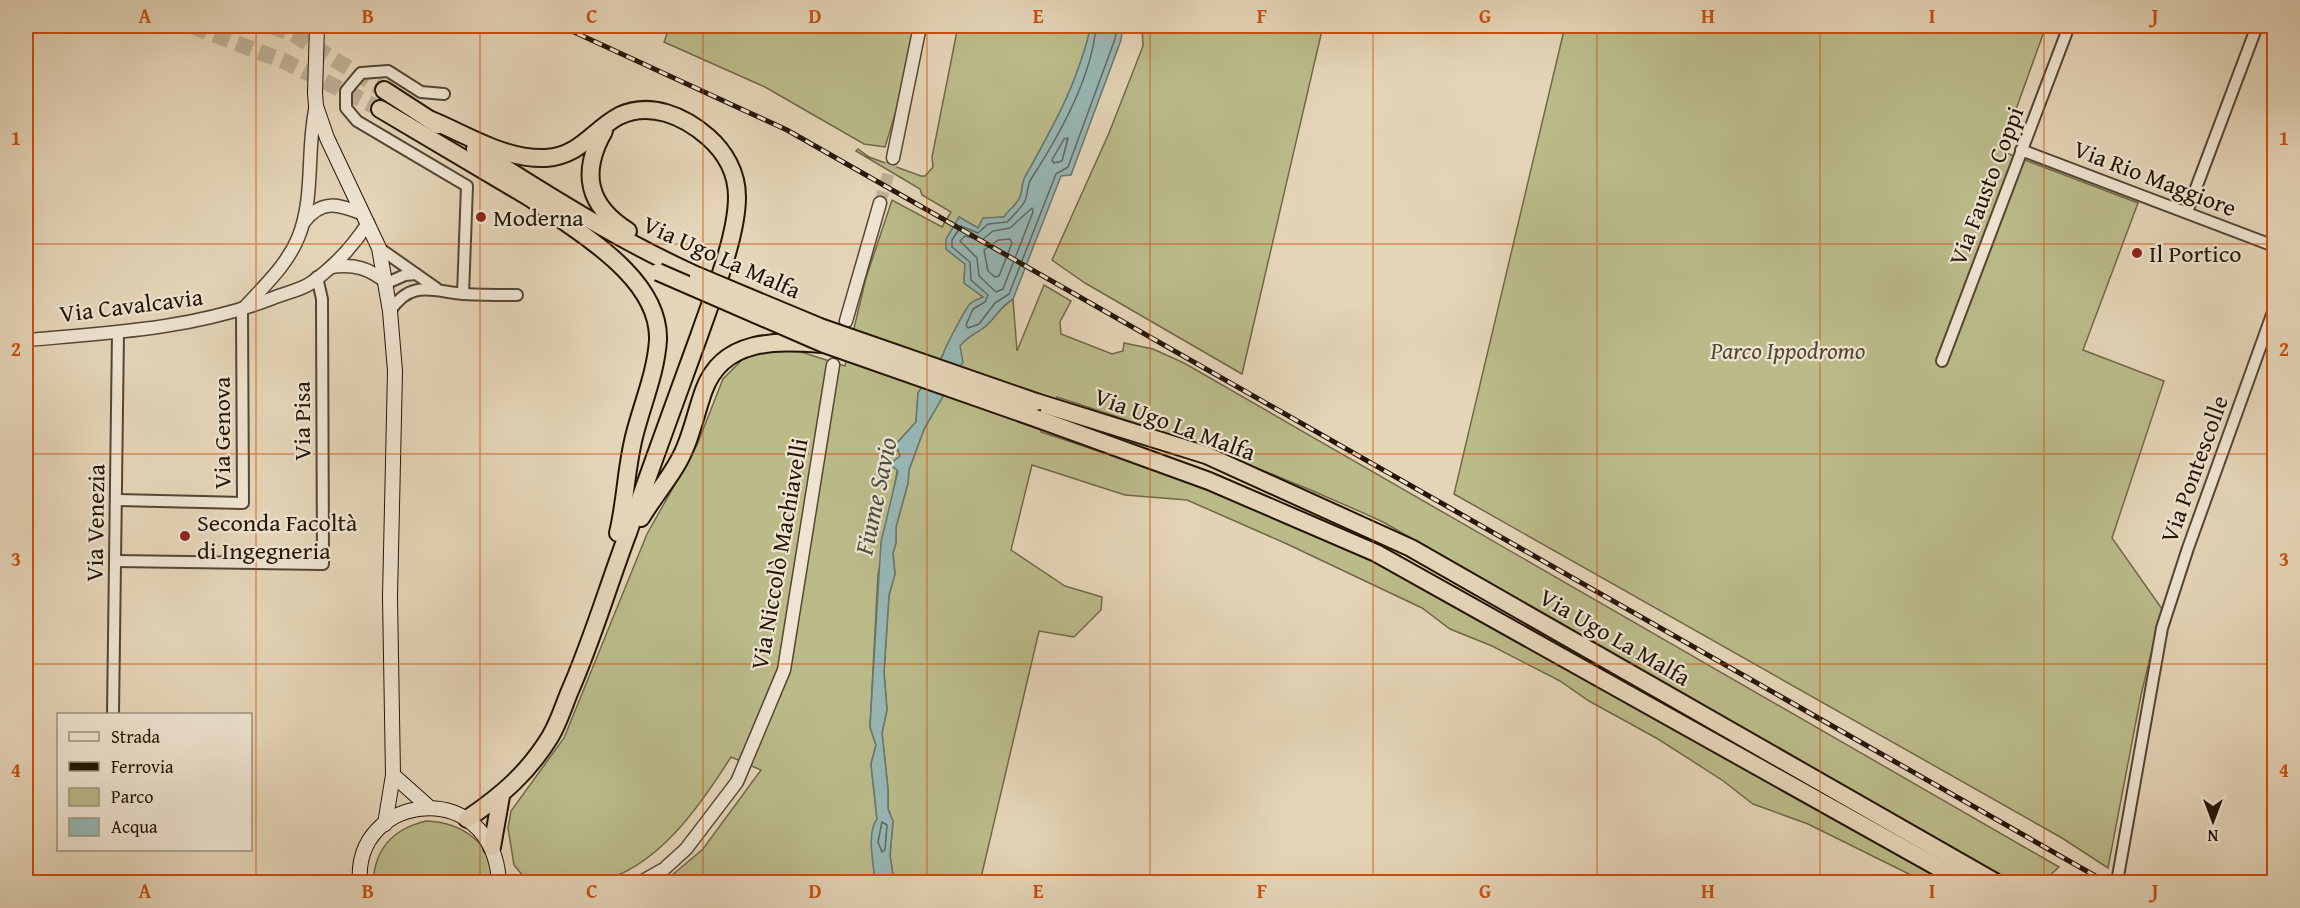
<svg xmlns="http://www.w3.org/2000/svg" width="2300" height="908" font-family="'Gentium Book Plus',serif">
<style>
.green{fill:#bbbb8a;stroke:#706848;stroke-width:1.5}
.water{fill:#97b8b6;stroke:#697770;stroke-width:1.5}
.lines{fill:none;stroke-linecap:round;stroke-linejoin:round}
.shore{stroke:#5e675e;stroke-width:1.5}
.tertiary-tunnel{stroke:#beaf95;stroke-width:12;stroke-dasharray:12 6;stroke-linecap:butt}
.trunk-tunnel{stroke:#beaf95;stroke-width:16;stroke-dasharray:16 8;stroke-linecap:butt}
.minor-casing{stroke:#544633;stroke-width:14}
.tertiary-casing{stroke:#544633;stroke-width:15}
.secondary-casing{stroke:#241607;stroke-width:16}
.trunk-casing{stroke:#241607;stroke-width:20}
.minor{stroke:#eee4d1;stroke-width:10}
.tertiary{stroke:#eee4d1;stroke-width:12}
.secondary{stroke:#eee4d1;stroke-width:14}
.trunk{stroke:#e5d5b8;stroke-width:16}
.rail-casing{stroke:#241607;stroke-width:5}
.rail{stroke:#eee4d1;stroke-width:3;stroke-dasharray:9;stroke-linecap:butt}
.secondary-bridge-casing{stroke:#241607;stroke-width:16;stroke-linecap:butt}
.trunk-bridge-casing{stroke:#241607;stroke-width:20;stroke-linecap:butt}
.secondary-bridge{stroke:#eee4d1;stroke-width:14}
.trunk-bridge{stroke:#e5d5b8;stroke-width:16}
.grid{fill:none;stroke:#cb4f0b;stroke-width:1.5;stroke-opacity:0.55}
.poi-dot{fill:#8f2418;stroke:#eee4d1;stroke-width:2}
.labels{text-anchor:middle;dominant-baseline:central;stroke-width:4.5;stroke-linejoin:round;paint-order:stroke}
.street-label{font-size:24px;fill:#241607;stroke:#eee4d1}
.poi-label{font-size:24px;fill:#241607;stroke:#eee4d1;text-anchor:start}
.park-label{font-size:24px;font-style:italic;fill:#51482e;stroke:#eee4d1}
.water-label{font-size:26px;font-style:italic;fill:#4c4f44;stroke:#eee4d1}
.neatline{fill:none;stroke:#cb4f0b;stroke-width:2}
.grid-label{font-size:20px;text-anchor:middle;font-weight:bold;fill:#cb4f0b}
</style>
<rect width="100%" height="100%" fill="#e5d5b8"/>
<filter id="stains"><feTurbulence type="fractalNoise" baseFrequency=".00333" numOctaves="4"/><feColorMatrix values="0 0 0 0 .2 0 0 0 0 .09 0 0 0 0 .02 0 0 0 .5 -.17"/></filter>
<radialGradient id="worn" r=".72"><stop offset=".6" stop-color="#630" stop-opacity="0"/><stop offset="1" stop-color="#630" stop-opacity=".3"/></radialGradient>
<!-- green -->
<g class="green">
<path d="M 670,26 L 914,26 L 896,111 L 885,147 L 864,144 L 765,87 L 664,42 Z"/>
<path d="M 958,26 L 1091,26 C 1077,86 1054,125 1025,177 C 1021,184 1023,193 1019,199 C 1015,206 1008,211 1004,217 L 983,219 L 978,228 L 959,217 L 946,249 L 965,264 L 964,283 L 983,297 C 979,299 973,301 970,304 C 967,306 943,351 943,355 L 918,393 L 916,422 L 896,444 L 900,456 L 878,575 L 870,727 L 876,745 L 871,764 L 877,819 L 872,842 L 875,882 L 664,882 L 703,849 L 761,770 L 731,757 C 700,806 657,869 597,882 C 575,886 549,882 528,882 L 514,865 L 508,828 L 511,811 L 564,738 L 647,534 L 697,445 L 723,379 L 748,354 L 781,349 L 798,351 L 845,366 L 866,278 L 892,200 L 942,227 L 951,212 L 922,195 L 920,189 L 856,151 L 858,149 L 869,157 L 921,176 L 925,176 L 933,167 L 932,157 Z"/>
<path d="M 1142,26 L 1323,26 L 1242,374 L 1085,283 L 1052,260 L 1109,133 L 1143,46 Z"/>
<path d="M 1565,26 L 2046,26 L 2001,151 L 2138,203 L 2083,350 L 2164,381 L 2112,538 L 2162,609 L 2141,695 L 2108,868 L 2062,838 L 1454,494 Z"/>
<path d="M 1044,285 L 1071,301 L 1060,322 L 1061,334 L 1112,354 L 1123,351 L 1124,343 L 1153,349 L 1184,363 L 2059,867 L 2043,882 L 2013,882 L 1383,522 C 1277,473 1169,433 1057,397 L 1041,432 L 1195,483 L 1369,556 L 1946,882 L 1925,882 L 1808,824 L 1753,804 L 1722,780 L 1658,739 L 1589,701 L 1560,681 L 1492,646 L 1450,629 L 1422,608 L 1287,544 L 1187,500 L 1125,495 L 1032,465 L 1011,550 L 1065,586 L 1102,597 L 1101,610 L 1074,637 L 1039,631 L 980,882 L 894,882 L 890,855 L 893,821 L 888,809 L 888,789 L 882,733 L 887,710 L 884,672 L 889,595 L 895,574 L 893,553 L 896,543 L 896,527 L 908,483 L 909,470 L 924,429 L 962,363 L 959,346 C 966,337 973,335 982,329 C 996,319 997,309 1013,299 L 1017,351 Z"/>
<path d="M 426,821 C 460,822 495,843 492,882 L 373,882 C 375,848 393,829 426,821 Z"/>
</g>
<!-- water -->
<path class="water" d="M 1091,26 L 1123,26 L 1121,40 L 1071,175 L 1061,176 L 1013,299 C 997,309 996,319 982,329 C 973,335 967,337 960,346 L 963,362 L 924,429 L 909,470 L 908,483 L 896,527 L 896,543 L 893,553 L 895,574 L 889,595 L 884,672 L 887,710 L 882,733 L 888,789 L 888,809 L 893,821 L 890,855 L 894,882 L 875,882 C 874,865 866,833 877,819 L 871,764 L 876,745 L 870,727 L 881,542 L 898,471 L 890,464 L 900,456 L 896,444 L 916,422 L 918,393 L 943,355 C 943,351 967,306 970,304 C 973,301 979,299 983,297 L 964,283 L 965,264 L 946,249 L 946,239 L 959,217 L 978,228 L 983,218 L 1004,217 C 1008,211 1015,206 1019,199 C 1023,193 1021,184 1025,177 C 1054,125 1077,85 1091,26 Z"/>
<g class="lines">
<!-- shore -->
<g class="shore">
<path d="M 1096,26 C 1092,77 1059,136 1031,179 C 1027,185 1028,194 1025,201 C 1021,208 1013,216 1007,222 L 988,224 L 978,233 L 961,226 L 952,240 L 952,247 L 970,262 L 971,280 L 988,295 L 985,302 L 973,309 L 966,325 L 968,328 L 979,324 L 995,303 L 1009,294 L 1056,174 L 1068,167 L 1115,39 L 1117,26"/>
<path d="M 1068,138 L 1062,161 L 1054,163 L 1052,160 L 1064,139 Z"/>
<path d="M 1032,208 L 1033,212 L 1003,289 L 996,292 L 979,276 L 977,258 L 960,241 L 965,236 L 982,240 L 993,231 L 1010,228 Z"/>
<path d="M 1010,239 L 1012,243 L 999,276 L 995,277 L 988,271 L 984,250 L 998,240 Z"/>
<path d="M 882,822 L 887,825 L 885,850 L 882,852 L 878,842 Z"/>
</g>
<!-- tertiary-tunnel -->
<path class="tertiary-tunnel" d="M 880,203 L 893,158"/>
<!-- trunk-tunnel -->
<g class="trunk-tunnel">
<path d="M 192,26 L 286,62 L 380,109"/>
<path d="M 271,26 L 293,34 L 384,90"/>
</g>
<defs>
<g id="minor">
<path d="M 444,94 L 421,92 L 388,71 L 361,73 L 346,91 L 346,108 L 357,121 L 467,186 L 463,294"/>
<path d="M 2021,150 L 2274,246"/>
<path d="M 2187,212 L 2257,26"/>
<path d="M 379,248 L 436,288"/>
<path d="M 387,283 L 405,275 L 416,274"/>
<path d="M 390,311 C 412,278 434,292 465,294 C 482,295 500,295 517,295"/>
<path d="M 1942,361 L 2069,26"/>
<path d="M 117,500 L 243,503 L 242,310"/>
<path d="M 116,561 L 323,564 L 322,299 L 317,277"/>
<path d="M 113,714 L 118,332"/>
<path d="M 2117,882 L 2162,628 L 2188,548 L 2274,309"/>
</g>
<g id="tertiary">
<path d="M 893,158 L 920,26"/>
<path d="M 304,222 C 322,199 338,204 363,214"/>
<path d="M 331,267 C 355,264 369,268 387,283"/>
<path d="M 245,307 C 264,286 287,265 298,238 C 315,198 306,148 316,106"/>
<path d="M 846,321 L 880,203"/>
<path d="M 26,340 C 109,333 194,329 273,298 C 285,293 301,290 311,283 C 334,267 353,246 368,223"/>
<path d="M 641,882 L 664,869 L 686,849 L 737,782 L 784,670 L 833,365"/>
</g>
<g id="secondary">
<path d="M 315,93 L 316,106 L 327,138 L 379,248 L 390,311 L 395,371 L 390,597 L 393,775 L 385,824"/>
<path d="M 393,775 L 430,808"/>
<path d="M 360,882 C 353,792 493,776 499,882"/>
</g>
<g id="trunk">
<path d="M 384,90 L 438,125"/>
<path d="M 380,109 L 537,202"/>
<path d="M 431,120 C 468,135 505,160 546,158 C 580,156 594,129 619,116 C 650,101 684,116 708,137 C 725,152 737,173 737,197 C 737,237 712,298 699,336 C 675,402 651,467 628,533 C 608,586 592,641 569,693 C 563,708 558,724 550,737 C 528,773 501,796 467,819"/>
<path d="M 604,131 C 580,173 588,206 628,231"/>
<path d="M 475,149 C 547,195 620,241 698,276"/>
<path d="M 528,196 C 573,230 660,275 658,340 C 656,372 643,402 635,433 C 626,466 626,500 618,533"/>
<path d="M 1036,402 L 1206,455 L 1411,548 L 1995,882"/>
<path d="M 1038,419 L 1209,481 L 1376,553 L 1964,882"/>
<path d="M 641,518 C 655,494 675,473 685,448 C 693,429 697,409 704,390 C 723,338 776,341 822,344"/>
<path d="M 492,847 L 501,796"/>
</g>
</defs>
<!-- minor casing -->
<use href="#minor" class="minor-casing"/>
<!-- tertiary casing -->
<use href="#tertiary" class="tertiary-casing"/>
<!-- secondary casing -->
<use href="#secondary" class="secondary-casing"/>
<!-- trunk casing -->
<use href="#trunk" class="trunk-casing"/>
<!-- minor -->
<use href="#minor" class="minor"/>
<!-- tertiary -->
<use href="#tertiary" class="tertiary"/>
<!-- secondary -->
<use href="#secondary" class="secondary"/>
<!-- trunk -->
<use href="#trunk" class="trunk"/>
<defs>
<path id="rail" d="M 561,26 L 787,130 L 2106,882"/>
</defs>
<!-- rail casing -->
<use href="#rail" class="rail-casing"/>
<!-- rail -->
<use href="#rail" class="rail"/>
<defs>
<path id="secondary-bridge" d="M 315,93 L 317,26"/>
<g id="trunk-bridge">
<path d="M 658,272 L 824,344 L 1038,419"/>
<path d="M 698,276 L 820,327 L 1036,402"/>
</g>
</defs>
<!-- secondary-bridge casing -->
<use href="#secondary-bridge" class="secondary-bridge-casing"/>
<!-- trunk-bridge casing -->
<use href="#trunk-bridge" class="trunk-bridge-casing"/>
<!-- secondary-bridge -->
<use href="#secondary-bridge" class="secondary-bridge"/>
<!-- trunk-bridge -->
<use href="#trunk-bridge" class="trunk-bridge"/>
</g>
<!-- grid -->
<path class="grid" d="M 256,26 L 256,882M 480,26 L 480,882M 703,26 L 703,882M 927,26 L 927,882M 1150,26 L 1150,882M 1373,26 L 1373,882M 1597,26 L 1597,882M 1820,26 L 1820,882M 2044,26 L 2044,882M 26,244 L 2274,244M 26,454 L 2274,454M 26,664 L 2274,664"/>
<!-- markers -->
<g class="poi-dot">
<circle cx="481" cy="217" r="6"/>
<circle cx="2137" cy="253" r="6"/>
<circle cx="185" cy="536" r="6"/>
</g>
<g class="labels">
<!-- street labels -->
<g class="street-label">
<text transform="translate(2155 178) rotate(21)">Via Rio Maggiore</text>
<text transform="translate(1986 186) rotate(-69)">Via Fausto Coppi</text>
<text transform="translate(722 257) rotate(24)">Via Ugo La Malfa</text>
<text transform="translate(131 305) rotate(-7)">Via Cavalcavia</text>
<text transform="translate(301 421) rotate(-90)">Via Pisa</text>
<text transform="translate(1175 424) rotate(20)">Via Ugo La Malfa</text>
<text transform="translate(221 433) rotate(-90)">Via Genova</text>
<text transform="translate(2194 469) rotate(-70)">Via Pontescolle</text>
<text transform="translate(95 523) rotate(-89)">Via Venezia</text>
<text transform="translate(779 554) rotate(-80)">Via Niccolò Machiavelli</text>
<text transform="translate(1615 637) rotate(30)">Via Ugo La Malfa</text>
</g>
<!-- poi labels -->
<g class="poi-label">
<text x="493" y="217">Moderna</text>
<text x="2149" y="253">Il Portico</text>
<text x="197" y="522">Seconda Facoltà<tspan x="197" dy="28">di Ingegneria</tspan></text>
</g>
<!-- park labels -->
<g class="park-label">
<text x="1788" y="350">Parco Ippodromo</text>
</g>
<!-- water labels -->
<g class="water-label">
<text transform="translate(875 496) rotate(-78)">Fiume Savio</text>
</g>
</g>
<!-- margin -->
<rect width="2300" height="908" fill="none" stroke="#e5d5b8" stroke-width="66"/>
<!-- legend -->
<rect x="57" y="713" width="195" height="138" fill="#eee4d1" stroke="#9d9280" stroke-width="1.5"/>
<rect x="69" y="732" width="30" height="9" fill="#eee4d1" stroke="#9d9280" stroke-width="1.5"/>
<text x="111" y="743" font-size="18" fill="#241607">Strada</text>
<rect x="69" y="762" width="30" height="9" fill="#241607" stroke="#9d9280" stroke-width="1.5"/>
<text x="111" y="773" font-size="18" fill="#241607">Ferrovia</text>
<rect x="69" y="788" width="30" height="18" fill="#bbbb8a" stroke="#9d9280" stroke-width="1.5"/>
<text x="111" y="803" font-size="18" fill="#241607">Parco</text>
<rect x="69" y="818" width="30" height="18" fill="#97b8b6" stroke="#9d9280" stroke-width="1.5"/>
<text x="111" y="833" font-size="18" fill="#241607">Acqua</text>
<!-- north arrow -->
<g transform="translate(2213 821) rotate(180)" stroke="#eee4d1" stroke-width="4.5" paint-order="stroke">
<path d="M0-4.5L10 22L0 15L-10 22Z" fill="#241607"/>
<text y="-9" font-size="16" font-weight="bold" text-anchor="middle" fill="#241607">N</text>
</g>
<rect x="33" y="33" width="2234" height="842" class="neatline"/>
<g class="grid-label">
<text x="145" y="23">A</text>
<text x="368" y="23">B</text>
<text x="592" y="23">C</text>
<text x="815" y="23">D</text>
<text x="1038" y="23">E</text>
<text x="1262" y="23">F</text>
<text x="1485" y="23">G</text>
<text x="1708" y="23">H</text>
<text x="1932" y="23">I</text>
<text x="2155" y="23">J</text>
<text x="16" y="145">1</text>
<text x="2284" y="145">1</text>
<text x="16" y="356">2</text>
<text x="2284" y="356">2</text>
<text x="16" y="566">3</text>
<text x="2284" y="566">3</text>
<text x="16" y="777">4</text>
<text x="2284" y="777">4</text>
<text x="145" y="898">A</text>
<text x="368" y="898">B</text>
<text x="592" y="898">C</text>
<text x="815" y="898">D</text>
<text x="1038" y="898">E</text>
<text x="1262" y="898">F</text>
<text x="1485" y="898">G</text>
<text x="1708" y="898">H</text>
<text x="1932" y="898">I</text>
<text x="2155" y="898">J</text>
</g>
<rect width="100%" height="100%" filter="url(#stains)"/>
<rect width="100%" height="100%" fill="url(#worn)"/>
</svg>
